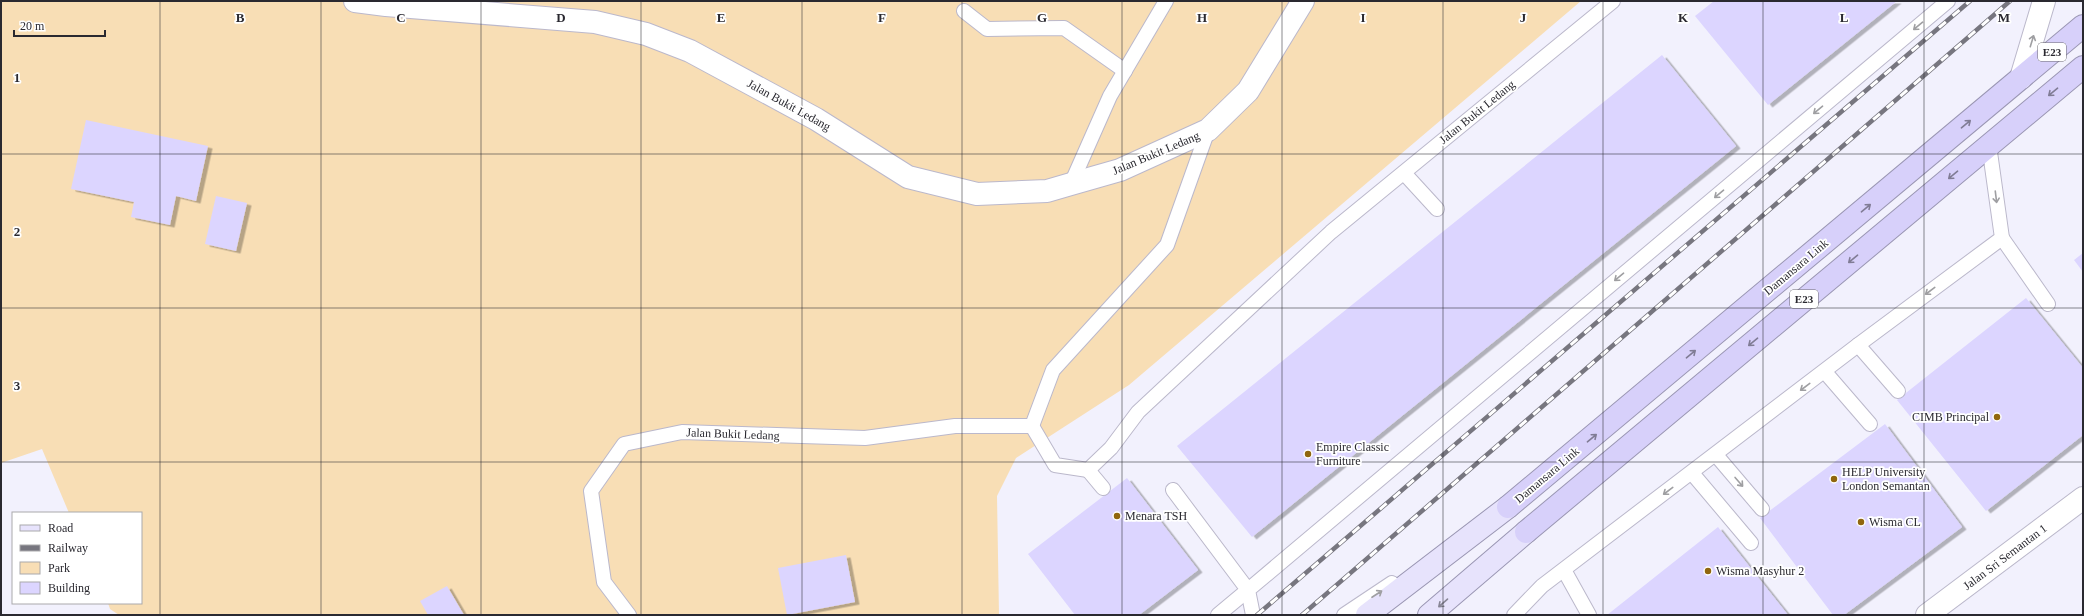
<svg xmlns="http://www.w3.org/2000/svg" width="2084" height="616" font-family="Georgia,serif">
<style>
.green{fill:#f8deb5}
.building{fill:#dcd5ff;filter:url(#shadow)}
.lines{fill:none;stroke-linecap:round;stroke-linejoin:round}
.service-casing{stroke:#bbb8cb;stroke-width:16}
.minor-casing{stroke:#bbb8cb;stroke-width:24}
.primary-casing{stroke:#9a96b3;stroke-width:24}
.motorway-casing{stroke:#9a96b3;stroke-width:24}
.service{stroke:#fff;stroke-width:14}
.minor{stroke:#fff;stroke-width:22}
.primary{stroke:#e7e3fc;stroke-width:22}
.motorway{stroke:#d7d0fa;stroke-width:22}
.rail-casing{stroke:#77767f;stroke-width:4.5}
.rail{stroke:#fff;stroke-width:3;stroke-dasharray:9;stroke-linecap:butt}
.oneway{stroke:#9f9fa2}
.oneway2{stroke:#807c95}
.oneway3{stroke:#888696}
.grid{fill:none;stroke:#2a2930;stroke-width:1;stroke-opacity:0.55}
.poi-dot{fill:#90660e;stroke:#fff;stroke-width:1.5}
.labels{text-anchor:middle;dominant-baseline:central;stroke-width:3.5;stroke-linejoin:round;paint-order:stroke}
.shield{fill:#fff;stroke:#6a696e;stroke-width:1}
.shield-label{font-size:11px;font-weight:bold;fill:#2a2930}
.street-label{font-size:12px;fill:#2a2930;stroke:#fff}
.poi-label{font-size:12px;fill:#2a2930;stroke:#fff;text-anchor:start}
.grid-label{font-size:13px;text-anchor:middle;font-weight:bold;fill:#2a2930;stroke:#fff;stroke-width:3.5;stroke-linejoin:round;paint-order:stroke}
</style>
<defs>
<filter id="shadow"><feDropShadow dx="4.5" dy="2.5" stdDeviation="0" flood-color="#0004"/></filter>
</defs>
<rect width="100%" height="100%" fill="#f2f1fd"/>
<!-- green -->
<path class="green" d="M 1,1 L 1581,1 L 1129,385 L 1016,458 L 997,496 L 999,615 L 119,615 L 110,609 L 108,603 L 141,603 L 141,513 L 69,513 L 42,449 L 1,463 Z"/>
<!-- building -->
<g class="building">
<path d="M 1714,1 L 1897,1 L 1768,105 L 1695,16 Z"/>
<path d="M 1662,55 L 1736,146 L 1252,537 L 1177,446 Z"/>
<path d="M 86,120 L 208,146 L 196,201 L 176,196 L 170,225 L 131,217 L 134,202 L 71,189 Z"/>
<path d="M 216,196 L 247,203 L 236,251 L 205,244 Z"/>
<path d="M 2083,253 L 2083,272 L 2074,260 Z"/>
<path d="M 2026,298 L 2083,368 L 2083,435 L 1986,511 L 1897,400 Z"/>
<path d="M 1885,424 L 1962,527 L 1844,615 L 1833,615 L 1760,518 Z"/>
<path d="M 1127,478 L 1198,570 L 1139,615 L 1075,615 L 1028,554 Z"/>
<path d="M 1718,527 L 1788,615 L 1607,615 Z"/>
<path d="M 846,555 L 855,602 L 787,615 L 778,568 Z"/>
<path d="M 447,586 L 464,615 L 428,615 L 420,601 Z"/>
</g>
<g class="lines">
<defs>
<g id="service">
<path d="M 964,11 L 987,29 L 1064,28 L 1125,71"/>
<path d="M 1404,173 L 1437,209"/>
<path d="M 1071,184 L 1110,96 L 1166,1"/>
<path d="M 2002,238 L 2048,304"/>
<path d="M 1858,345 L 1898,391"/>
<path d="M 1825,372 L 1870,424"/>
<path d="M 1032,426 L 1053,370 L 1167,245 L 1208,130"/>
<path d="M 1716,455 L 1762,509"/>
<path d="M 1088,470 L 1103,488"/>
<path d="M 1692,473 L 1751,543"/>
<path d="M 1173,490 L 1248,590 L 1218,615"/>
<path d="M 1564,570 L 1589,615"/>
<path d="M 629,615 L 604,582 L 591,491 L 624,444 L 682,432 L 865,438 L 955,426 L 1032,426 L 1055,465 L 1088,470 L 1111,448 L 1138,412 L 1331,232 L 1613,1"/>
<path d="M 1253,615 L 1248,590 L 1948,1"/>
<path d="M 1344,615 L 1392,583"/>
<path d="M 1514,615 L 1542,586 L 1858,345 L 2002,238 L 1989,145"/>
</g>
<g id="minor">
<path d="M 355,1 L 386,5 L 595,22 L 646,34 L 690,51 L 816,119 L 908,177 L 977,194 L 1047,191 L 1071,184 L 1120,170 L 1208,130 L 1248,91 L 1303,1"/>
<path d="M 2021,78 L 2044,1"/>
<path d="M 1927,615 L 2083,498"/>
</g>
<g id="primary">
<path d="M 1367,615 L 1508,507"/>
<path d="M 1429,615 L 1526,532"/>
</g>
<g id="motorway">
<path d="M 1508,507 L 2083,26"/>
<path d="M 1526,532 L 2083,67"/>
</g>
</defs>
<!-- service casing -->
<use href="#service" class="service-casing"/>
<!-- minor casing -->
<use href="#minor" class="minor-casing"/>
<!-- primary casing -->
<use href="#primary" class="primary-casing"/>
<!-- motorway casing -->
<use href="#motorway" class="motorway-casing"/>
<!-- service -->
<use href="#service" class="service"/>
<!-- minor -->
<use href="#minor" class="minor"/>
<!-- primary -->
<use href="#primary" class="primary"/>
<!-- motorway -->
<use href="#motorway" class="motorway"/>
<defs>
<g id="rail">
<path d="M 1257,615 L 1970,1"/>
<path d="M 1302,615 L 2010,1"/>
</g>
</defs>
<!-- rail casing -->
<use href="#rail" class="rail-casing"/>
<!-- rail -->
<use href="#rail" class="rail"/>
</g>
<!-- one-way arrows -->
<defs><path id="oneway-shaft" d="M-6 0H5M1.5-3L5.5 0L1.5 3" fill="none" stroke-width="1.6" stroke-linecap="round" stroke-linejoin="round"/></defs>
<g class="oneway">
<use href="#oneway-shaft" transform="translate(1918 26) rotate(140)"/>
<use href="#oneway-shaft" transform="translate(2032 41) rotate(-73)"/>
<use href="#oneway-shaft" transform="translate(1818 110) rotate(140)"/>
<use href="#oneway-shaft" transform="translate(1719 194) rotate(140)"/>
<use href="#oneway-shaft" transform="translate(1996 197) rotate(83)"/>
<use href="#oneway-shaft" transform="translate(1619 277) rotate(140)"/>
<use href="#oneway-shaft" transform="translate(1930 291) rotate(143)"/>
<use href="#oneway-shaft" transform="translate(1805 387) rotate(143)"/>
<use href="#oneway-shaft" transform="translate(1739 482) rotate(49)"/>
<use href="#oneway-shaft" transform="translate(1668 491) rotate(143)"/>
<use href="#oneway-shaft" transform="translate(1377 594) rotate(-33)"/>
</g>
<g class="oneway2">
<use href="#oneway-shaft" transform="translate(2053 92) rotate(140)"/>
<use href="#oneway-shaft" transform="translate(1966 124) rotate(-40)"/>
<use href="#oneway-shaft" transform="translate(1953 175) rotate(140)"/>
<use href="#oneway-shaft" transform="translate(1866 208) rotate(-40)"/>
<use href="#oneway-shaft" transform="translate(1853 259) rotate(140)"/>
<use href="#oneway-shaft" transform="translate(1753 342) rotate(140)"/>
<use href="#oneway-shaft" transform="translate(1691 354) rotate(-40)"/>
<use href="#oneway-shaft" transform="translate(1592 438) rotate(-40)"/>
</g>
<use class="oneway3" href="#oneway-shaft" transform="translate(1443 603) rotate(139)"/>
<!-- grid -->
<path class="grid" d="M 160,1 L 160,615M 321,1 L 321,615M 481,1 L 481,615M 641,1 L 641,615M 802,1 L 802,615M 962,1 L 962,615M 1122,1 L 1122,615M 1282,1 L 1282,615M 1443,1 L 1443,615M 1603,1 L 1603,615M 1763,1 L 1763,615M 1924,1 L 1924,615M 1,154 L 2083,154M 1,308 L 2083,308M 1,462 L 2083,462"/>
<!-- markers -->
<g class="poi-dot">
<circle cx="1997" cy="417" r="4"/>
<circle cx="1308" cy="454" r="4"/>
<circle cx="1834" cy="479" r="4"/>
<circle cx="1117" cy="516" r="4"/>
<circle cx="1861" cy="522" r="4"/>
<circle cx="1708" cy="571" r="4"/>
</g>
<g class="labels">
<!-- shield labels -->
<g class="shield">
<rect x="2038" y="43" width="28" height="18" rx="3"/>
<rect x="1790" y="290" width="28" height="18" rx="3"/>
</g>
<g class="shield-label">
<text x="2052" y="52">E23</text>
<text x="1804" y="299">E23</text>
</g>
<!-- street labels -->
<g class="street-label">
<text transform="translate(789 105) rotate(29)">Jalan Bukit Ledang</text>
<text transform="translate(1477 112) rotate(-39)">Jalan Bukit Ledang</text>
<text transform="translate(1156 153) rotate(-23)">Jalan Bukit Ledang</text>
<text transform="translate(1796 267) rotate(-40)">Damansara Link</text>
<text transform="translate(733 434) rotate(2)">Jalan Bukit Ledang</text>
<text transform="translate(1547 475) rotate(-40)">Damansara Link</text>
<text transform="translate(2005 557) rotate(-37)">Jalan Sri Semantan 1</text>
</g>
<!-- poi labels -->
<g class="poi-label">
<text x="1989" y="417" text-anchor="end">CIMB Principal</text>
<text x="1316" y="447">Empire Classic<tspan x="1316" dy="14">Furniture</tspan></text>
<text x="1842" y="472">HELP University<tspan x="1842" dy="14">London Semantan</tspan></text>
<text x="1125" y="516">Menara TSH</text>
<text x="1869" y="522">Wisma CL</text>
<text x="1716" y="571">Wisma Masyhur 2</text>
</g>
</g>
<g class="grid-label">
<text x="240" y="22">B</text>
<text x="401" y="22">C</text>
<text x="561" y="22">D</text>
<text x="721" y="22">E</text>
<text x="882" y="22">F</text>
<text x="1042" y="22">G</text>
<text x="1202" y="22">H</text>
<text x="1363" y="22">I</text>
<text x="1523" y="22">J</text>
<text x="1683" y="22">K</text>
<text x="1844" y="22">L</text>
<text x="2004" y="22">M</text>
<text x="17" y="82">1</text>
<text x="17" y="236">2</text>
<text x="17" y="390">3</text>
</g>
<!-- border -->
<rect width="2084" height="616" fill="none" stroke="#2a2930" stroke-width="4"/>
<!-- legend -->
<rect x="12" y="512" width="130" height="92" fill="#ffffff" stroke="#aaa9ac"/>
<rect x="20" y="525" width="20" height="6" fill="#e7e3fc" stroke="#aaa9ac"/>
<text x="48" y="532" font-size="12" fill="#2a2930">Road</text>
<rect x="20" y="545" width="20" height="6" fill="#77767f" stroke="#aaa9ac"/>
<text x="48" y="552" font-size="12" fill="#2a2930">Railway</text>
<rect x="20" y="562" width="20" height="12" fill="#f8deb5" stroke="#aaa9ac"/>
<text x="48" y="572" font-size="12" fill="#2a2930">Park</text>
<rect x="20" y="582" width="20" height="12" fill="#dcd5ff" stroke="#aaa9ac"/>
<text x="48" y="592" font-size="12" fill="#2a2930">Building</text>
<!-- scale -->
<path d="M14 30v6h91v-6" fill="none" stroke="#2a2930" stroke-width="2"/>
<text x="20" y="30" font-size="12" fill="#2a2930" stroke="#ffffff" stroke-width="3" paint-order="stroke">20 m</text>
</svg>
